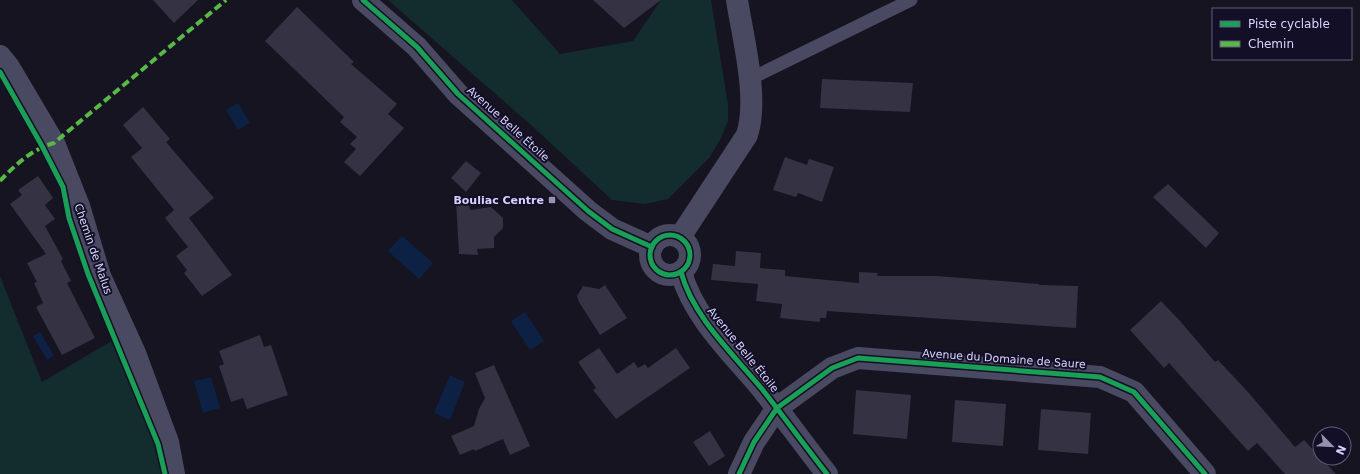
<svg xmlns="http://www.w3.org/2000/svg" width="1360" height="474" font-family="'DejaVu Sans',sans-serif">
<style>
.green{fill:#132c2d}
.water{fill:#0d2144}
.building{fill:#343243}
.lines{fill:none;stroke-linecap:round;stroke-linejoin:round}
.lane{stroke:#4a4962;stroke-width:13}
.street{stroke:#4a4962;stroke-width:22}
.quiet{stroke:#58b947;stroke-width:4;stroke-dasharray:8 4;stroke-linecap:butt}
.cycleway-casing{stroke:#130f26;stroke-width:8}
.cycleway{stroke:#1a9f57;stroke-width:5}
.poi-dot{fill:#9591b1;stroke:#130f26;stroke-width:1.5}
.labels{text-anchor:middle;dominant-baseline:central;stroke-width:4;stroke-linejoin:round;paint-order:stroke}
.street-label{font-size:11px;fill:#d9d4ff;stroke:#130f26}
.poi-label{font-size:11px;font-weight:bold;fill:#d9d4ff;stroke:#130f26;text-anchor:end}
</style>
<rect width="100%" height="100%" fill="#161421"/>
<!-- green -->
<g class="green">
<path d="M 388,0 L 512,0 L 560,54 L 633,41 L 661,0 L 711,0 L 728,105 L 728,121 L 720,140 L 710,157 L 668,199 L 645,204 L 612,200 L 531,125 Z"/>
<path d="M 0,276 L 42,382 L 115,339 L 158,444 L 165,474 L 0,474 Z"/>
</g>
<!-- water -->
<g class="water">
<path d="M 238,103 L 250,123 L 238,130 L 226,110 Z"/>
<path d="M 402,236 L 433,263 L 419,279 L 388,251 Z"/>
<path d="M 525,312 L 544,341 L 530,350 L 511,321 Z"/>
<path d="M 40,332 L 54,356 L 47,360 L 33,336 Z"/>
<path d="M 450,375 L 465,382 L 450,420 L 434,413 Z"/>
<path d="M 211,377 L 220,408 L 203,413 L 194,381 Z"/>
</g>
<!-- building -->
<g class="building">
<path d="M 153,0 L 198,0 L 174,23 Z"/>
<path d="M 593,0 L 661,0 L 624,28 Z"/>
<path d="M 297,7 L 354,62 L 351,64 L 397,104 L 388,114 L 404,128 L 360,176 L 344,162 L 356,149 L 350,144 L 357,137 L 340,122 L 344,117 L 265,41 Z"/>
<path d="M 822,79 L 913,83 L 910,112 L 820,108 Z"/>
<path d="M 143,107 L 170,139 L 166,142 L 214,198 L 189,218 L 232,275 L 202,296 L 184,273 L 187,270 L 176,256 L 188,247 L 165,218 L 174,210 L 131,157 L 142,148 L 123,125 Z"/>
<path d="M 785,157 L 807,165 L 809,159 L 834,167 L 822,202 L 798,193 L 796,197 L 773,190 Z"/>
<path d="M 466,161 L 481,173 L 466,192 L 451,178 Z"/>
<path d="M 38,176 L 53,198 L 45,205 L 55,219 L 45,226 L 63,259 L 61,261 L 71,281 L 67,283 L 95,338 L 62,355 L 36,307 L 43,303 L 34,283 L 37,282 L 27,263 L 46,254 L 10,204 L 22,195 L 18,190 Z"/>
<path d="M 1168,184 L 1219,233 L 1206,248 L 1153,197 Z"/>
<path d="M 468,199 L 470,210 L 491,207 L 503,218 L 503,228 L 494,237 L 494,248 L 477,249 L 478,255 L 459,254 L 456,201 Z"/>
<path d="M 736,251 L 761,253 L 760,268 L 785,270 L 785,276 L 859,283 L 859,272 L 878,273 L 877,276 L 936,276 L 1039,284 L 1039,285 L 1078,286 L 1076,328 L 827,311 L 826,318 L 820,318 L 820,322 L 780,318 L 782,304 L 756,301 L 758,284 L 711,280 L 713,264 L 735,266 Z"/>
<path d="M 605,285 L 627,318 L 600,335 L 579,302 L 577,296 L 583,286 L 599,289 Z"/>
<path d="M 1161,301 L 1181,322 L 1215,362 L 1218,360 L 1248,392 L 1295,447 L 1304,440 L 1336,474 L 1285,474 L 1257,443 L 1248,451 L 1169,363 L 1164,368 L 1130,330 Z"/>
<path d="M 260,335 L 264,347 L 271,345 L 288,395 L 247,409 L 243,398 L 231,402 L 219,366 L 224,364 L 219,351 Z"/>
<path d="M 599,348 L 617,374 L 634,362 L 638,368 L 645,364 L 648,368 L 676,348 L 690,368 L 616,419 L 593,390 L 596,388 L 578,362 Z"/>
<path d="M 494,365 L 530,446 L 510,455 L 503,439 L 475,451 L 474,449 L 460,455 L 451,436 L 474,426 L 479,409 L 485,398 L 475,373 Z"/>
<path d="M 856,390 L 911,395 L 907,439 L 853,434 Z"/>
<path d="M 955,400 L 1006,404 L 1003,446 L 952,442 Z"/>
<path d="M 1041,409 L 1091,413 L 1088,454 L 1038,450 Z"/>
<path d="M 710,431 L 725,456 L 709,466 L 693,442 Z"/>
</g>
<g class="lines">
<!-- lane -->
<path class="lane" d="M 750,79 L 911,0"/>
<!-- street -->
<g class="street">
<path d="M 363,0 L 417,47 L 458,94 L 588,211 L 612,229 L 652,247"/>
<path d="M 0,56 L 9,67 L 54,143 L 79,206 L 100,276 L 135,353 L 168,442 L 174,474"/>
<circle cx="670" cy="255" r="20"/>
<path d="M 680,237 L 747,135 C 759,98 743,39 737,0"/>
<path d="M 681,272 C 693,317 733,354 762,389 C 784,417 805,446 827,474"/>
<path d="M 739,474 L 754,442 L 777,408 L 832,368 L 858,358 L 1100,377 L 1134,392 L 1205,474"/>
</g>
<!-- quiet -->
<path class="quiet" d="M 0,181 C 15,165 32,149 54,143 L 226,0"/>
<defs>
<g id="cycleway">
<path d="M 363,0 L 417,47 L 458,94 L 588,211 L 612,229 L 652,247"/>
<path d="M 0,72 L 42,146 L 63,187 L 69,218 L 88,274 L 158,444 L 165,474"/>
<circle cx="670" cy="255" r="20"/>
<path d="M 681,272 C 693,317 733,354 762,389 C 784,417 805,446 827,474"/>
<path d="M 739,474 L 754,442 L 777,408 L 832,368 L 858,358 L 1100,377 L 1134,392 L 1205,474"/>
</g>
</defs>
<!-- cycleway casing -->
<use href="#cycleway" class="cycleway-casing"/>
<!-- cycleway -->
<use href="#cycleway" class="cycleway"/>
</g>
<!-- markers -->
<rect class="poi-dot" x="548" y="196" width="8" height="8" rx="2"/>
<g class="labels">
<!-- street labels -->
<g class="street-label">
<text transform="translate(508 124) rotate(42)">Avenue Belle Étoile</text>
<text transform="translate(93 249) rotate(71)">Chemin de Malus</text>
<text transform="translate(743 350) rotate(51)">Avenue Belle Étoile</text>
<text transform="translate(1004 359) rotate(4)">Avenue du Domaine de Saure</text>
</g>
<!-- poi labels -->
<g class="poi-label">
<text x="544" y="200">Bouliac Centre</text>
</g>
</g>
<!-- legend -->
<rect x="1212" y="8" width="140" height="52" fill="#130f26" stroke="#625e7d"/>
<rect x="1220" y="21" width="20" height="6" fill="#1a9f57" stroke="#625e7d"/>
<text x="1248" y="28" font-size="12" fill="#d9d4ff">Piste cyclable</text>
<rect x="1220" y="41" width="20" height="6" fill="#58b947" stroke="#625e7d"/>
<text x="1248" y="48" font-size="12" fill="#d9d4ff">Chemin</text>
<!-- north arrow -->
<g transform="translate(1332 446) rotate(114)"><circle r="19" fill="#130f26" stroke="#625e7d"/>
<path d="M0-3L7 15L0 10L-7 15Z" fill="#9591b1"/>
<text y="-6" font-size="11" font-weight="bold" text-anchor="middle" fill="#d9d4ff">N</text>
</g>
</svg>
